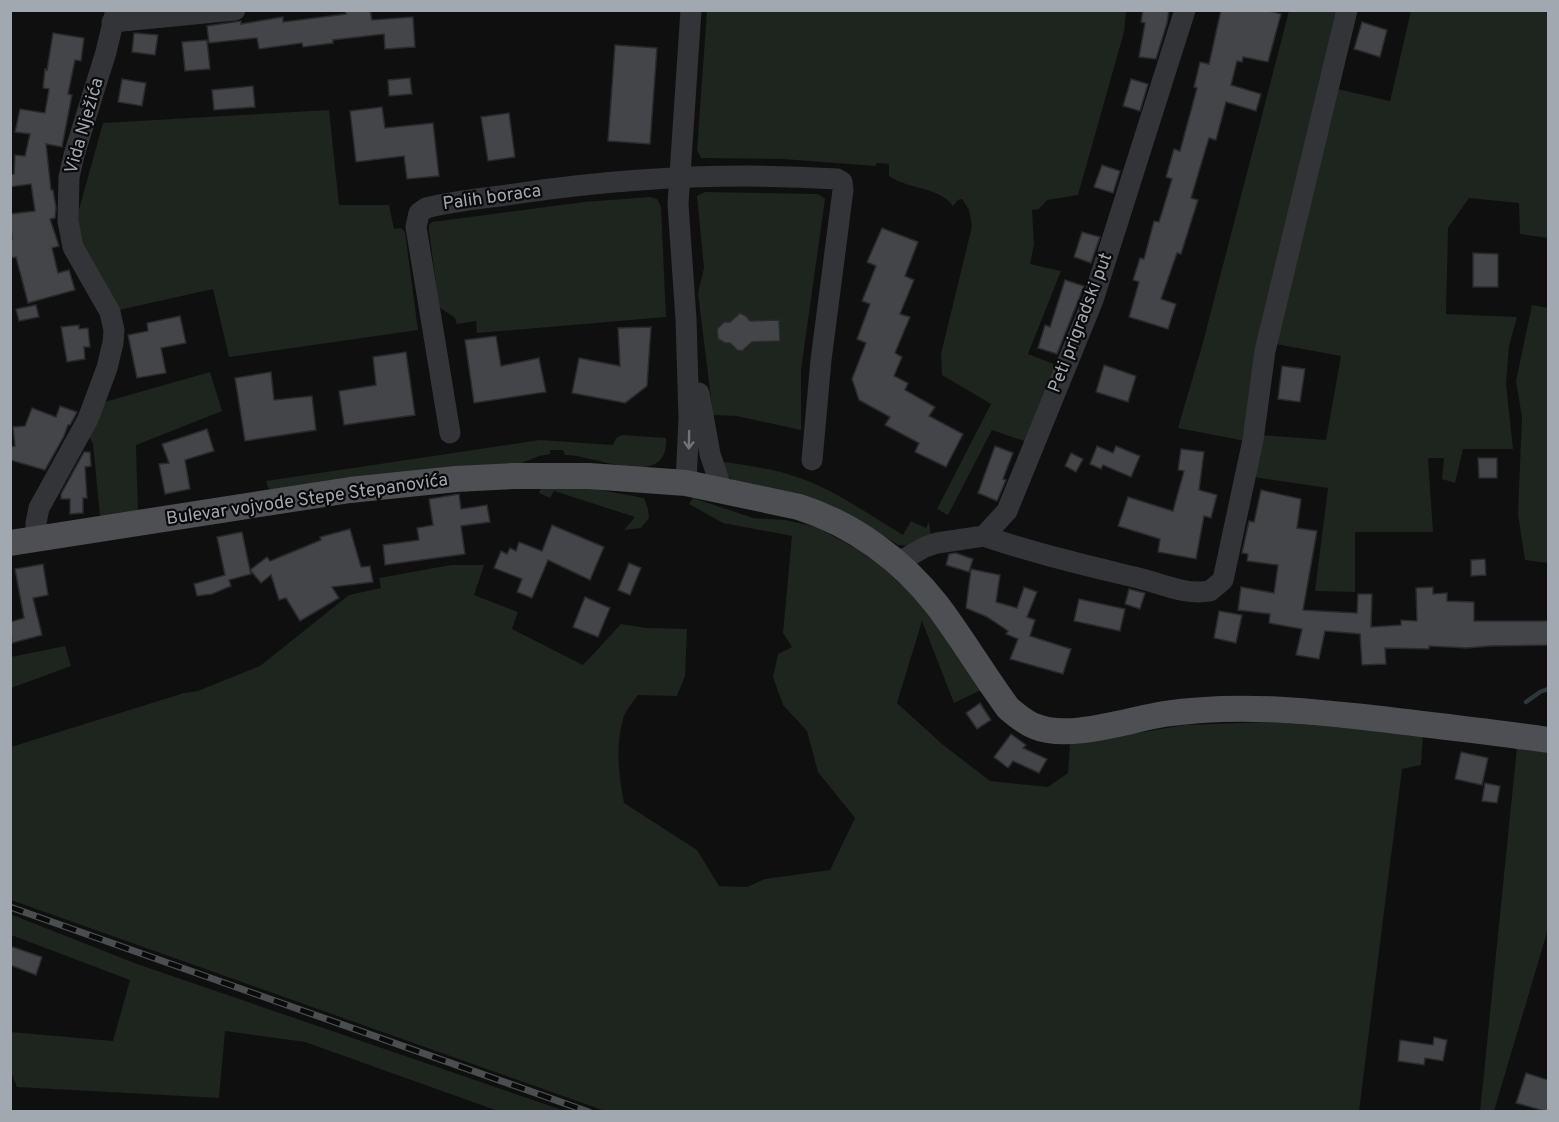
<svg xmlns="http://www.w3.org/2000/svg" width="1559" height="1122" font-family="Overpass,sans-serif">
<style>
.green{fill:#1e241e}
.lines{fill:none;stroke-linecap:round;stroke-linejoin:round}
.stream{stroke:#2e373b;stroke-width:4.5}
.building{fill:#434548;stroke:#292a2c;stroke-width:1.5}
.minor{stroke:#323437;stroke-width:21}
.major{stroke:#4d4f53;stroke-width:26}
.rail-casing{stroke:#4b4e51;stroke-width:7}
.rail{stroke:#0a0a0b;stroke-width:4.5;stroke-dasharray:14;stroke-linecap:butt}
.oneway{stroke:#6f747a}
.labels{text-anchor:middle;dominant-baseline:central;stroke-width:4.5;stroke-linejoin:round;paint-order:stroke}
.street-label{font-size:18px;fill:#a1a8b0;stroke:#0a0a0b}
</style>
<rect width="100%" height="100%" fill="#0f0f10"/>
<!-- green -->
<g class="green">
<path d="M 707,11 L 1126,11 L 1124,32 L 1078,195 L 1047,200 L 1039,209 L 1032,210 L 1034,244 L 1030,264 L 1061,271 L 1028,354 L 1064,368 L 1030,443 L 992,430 L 948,515 L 937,509 L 991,404 L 942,375 L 941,354 L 972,226 L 969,210 L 962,199 L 958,200 L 953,206 C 940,187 907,189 889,176 L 889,164 L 877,163 L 875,166 L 783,159 L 701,158 L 697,150 Z"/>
<path d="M 1289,11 L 1339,11 L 1245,441 L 1178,428 L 1202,346 Z"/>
<path d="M 1411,11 L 1548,11 L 1548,238 L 1520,234 L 1519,203 L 1469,198 L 1448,228 L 1446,314 L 1517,317 L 1509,346 L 1506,384 L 1513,449 L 1463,449 L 1455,483 L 1442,479 L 1444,458 L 1428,458 L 1433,532 L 1355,532 L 1355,592 L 1315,591 L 1328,488 L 1253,477 L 1260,435 L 1326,440 L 1341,356 L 1276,344 L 1337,89 L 1390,101 Z"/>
<path d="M 329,110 L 339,205 L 389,205 L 394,229 L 401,228 L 405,232 L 418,330 L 229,357 L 213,289 L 119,310 L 79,242 L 78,213 L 103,123 Z"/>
<path d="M 705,192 L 818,194 L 825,199 L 801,370 L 801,430 L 737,416 L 713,415 L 698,293 L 704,268 L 697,196 Z"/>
<path d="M 650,197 L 657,199 L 661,207 L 666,317 L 477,333 L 476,321 L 457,324 L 455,318 L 439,307 L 429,230 L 429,225 L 432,222 L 584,202 Z"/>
<path d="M 1532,305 L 1548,308 L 1548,563 L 1525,560 L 1518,514 L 1522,417 L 1516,381 Z"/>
<path d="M 210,372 L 222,411 L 136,445 L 138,512 L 100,516 L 93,444 L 87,432 L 101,403 Z"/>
<path d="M 622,435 L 666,438 C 669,493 594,454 565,455 L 563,450 L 550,450 L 550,454 L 539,456 L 514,466 L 273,494 L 268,487 L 266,481 L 540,440 L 613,445 L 616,438 Z"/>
<path d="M 725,462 C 749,466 774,469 797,477 C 834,489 869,515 903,535 L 911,521 L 926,528 L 929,522 L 931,537 L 911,546 L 898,545 L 875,530 L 816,502 L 735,482 L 725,474 L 721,465 Z"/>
<path d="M 549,484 L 584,487 L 644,498 L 648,509 L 649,518 L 641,528 L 624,530 L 635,517 L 554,491 L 550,498 L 539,493 L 540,490 Z"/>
<path d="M 693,498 L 753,518 L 785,520 L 816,527 L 857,549 L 881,566 L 916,598 L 985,688 L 954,703 L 922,621 L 897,703 L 942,744 L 990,781 L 1048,787 L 1068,773 L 1070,744 L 1185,725 L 1271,722 L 1423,734 L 1421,765 L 1402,769 L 1359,1111 L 605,1111 L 11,900 L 11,747 L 184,693 L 198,691 L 260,666 L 349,595 L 381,588 L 379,578 L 451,565 L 484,565 L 474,595 L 518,612 L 512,629 L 583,665 L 621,624 L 647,628 L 687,629 L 685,676 L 677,696 L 638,695 C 633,702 625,711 623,719 C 615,747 619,776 624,803 L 697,850 L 719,886 L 747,887 L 765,879 L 830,870 L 855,818 L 818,772 L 807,731 L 783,705 L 773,677 L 778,654 L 792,647 L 783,633 L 792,536 L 723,523 L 689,504 Z"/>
<path d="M 65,646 L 71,666 L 11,688 L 11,657 Z"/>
<path d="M 1517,747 L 1548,753 L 1548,929 L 1494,1111 L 1480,1112 Z"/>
<path d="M 10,914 L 137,964 L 565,1111 L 498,1111 L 305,1042 L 225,1031 L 219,1098 L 17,1087 L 11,1072 L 11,1032 L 113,1041 L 130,980 L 11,935 Z"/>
</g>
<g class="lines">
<!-- stream -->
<path class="stream" d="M 1526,702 L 1540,692 L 1548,689"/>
</g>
<!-- building -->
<g class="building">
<path d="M 345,10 L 370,10 L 372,20 L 413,17 L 415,47 L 385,49 L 384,34 L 333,40 L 333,43 L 303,47 L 302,43 L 259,49 L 257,38 L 209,43 L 207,26 L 241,21 L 241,24 L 283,17 L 283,22 L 346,14 Z"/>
<path d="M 1143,10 L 1169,10 L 1167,23 L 1156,59 L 1139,57 L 1145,23 L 1141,22 Z"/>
<path d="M 1221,10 L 1265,10 L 1281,14 L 1268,62 L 1243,57 L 1242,62 L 1237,61 L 1231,85 L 1261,94 L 1256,111 L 1226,102 L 1216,140 L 1209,138 L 1191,198 L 1198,200 L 1181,254 L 1177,253 L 1161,299 L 1176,304 L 1168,329 L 1129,317 L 1139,282 L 1133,280 L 1140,258 L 1144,259 L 1154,221 L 1159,222 L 1172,179 L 1166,177 L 1174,149 L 1180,151 L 1197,88 L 1194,87 L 1200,62 L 1209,64 Z"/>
<path d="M 1362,22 L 1387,30 L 1380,57 L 1354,49 Z"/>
<path d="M 53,33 L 84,38 L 81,61 L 75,60 L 68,94 L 72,95 L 62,147 L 46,144 L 51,190 L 53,190 L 56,208 L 55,218 L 50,219 L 59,246 L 52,248 L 58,273 L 69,270 L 75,290 L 28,303 L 16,257 L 10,258 L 10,239 L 12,239 L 10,214 L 35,211 L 31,184 L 10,187 L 10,175 L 14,174 L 15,155 L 25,156 L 30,134 L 15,132 L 20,109 L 45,113 L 49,89 L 43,88 L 45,69 L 47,70 Z"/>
<path d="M 134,33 L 158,35 L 155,55 L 132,52 Z"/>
<path d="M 207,40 L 210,69 L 185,71 L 182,42 Z"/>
<path d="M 615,45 L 657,48 L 650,144 L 608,141 Z"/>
<path d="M 410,78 L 412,94 L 389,96 L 388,80 Z"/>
<path d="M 122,79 L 146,83 L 142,106 L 118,102 Z"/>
<path d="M 1131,79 L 1148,84 L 1140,111 L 1123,106 Z"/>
<path d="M 253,86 L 255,107 L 214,110 L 212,90 Z"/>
<path d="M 382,107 L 385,128 L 433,123 L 439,176 L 407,179 L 404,156 L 356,162 L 350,111 Z"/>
<path d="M 509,113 L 515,157 L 488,161 L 481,117 Z"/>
<path d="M 1102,165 L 1120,171 L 1113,193 L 1094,187 Z"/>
<path d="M 882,228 L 918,242 L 905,276 L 914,280 L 900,314 L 910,317 L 895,353 L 902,357 L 894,376 L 908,383 L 905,390 L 935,407 L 929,416 L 963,434 L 946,467 L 915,452 L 919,443 L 885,425 L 890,417 L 859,400 L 852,379 L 866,343 L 857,339 L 870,304 L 862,301 L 876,266 L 867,262 Z"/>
<path d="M 1082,232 L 1100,237 L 1091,263 L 1074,257 Z"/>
<path d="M 1473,253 L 1498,254 L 1498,287 L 1473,287 Z"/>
<path d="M 1065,280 L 1084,286 L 1057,354 L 1038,348 L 1045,325 L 1050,327 Z"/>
<path d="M 36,305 L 39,317 L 19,321 L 16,309 Z"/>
<path d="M 740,313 L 746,316 L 750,321 L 779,320 L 780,341 L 752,342 L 742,351 L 737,350 L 730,343 L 725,343 L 718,339 L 717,329 L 724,322 L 730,322 Z"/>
<path d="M 180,316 L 186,343 L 161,348 L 166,373 L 137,378 L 128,335 L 148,331 L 147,323 Z"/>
<path d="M 79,325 L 79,329 L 88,328 L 90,347 L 84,347 L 85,359 L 67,362 L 61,327 Z"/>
<path d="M 651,327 L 647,386 L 625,403 L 572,393 L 579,358 L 620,366 L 618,328 Z"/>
<path d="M 496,336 L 501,366 L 539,358 L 546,392 L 474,403 L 465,340 Z"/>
<path d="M 406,352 L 415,415 L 344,425 L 339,391 L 376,385 L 373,357 Z"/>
<path d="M 1104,365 L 1136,376 L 1128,402 L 1096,392 Z"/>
<path d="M 1282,366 L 1305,369 L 1300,402 L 1278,399 Z"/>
<path d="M 271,372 L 274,400 L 312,396 L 316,430 L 245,441 L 235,378 Z"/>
<path d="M 60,406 L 77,412 L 70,425 L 68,425 L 64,436 L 45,470 L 10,460 L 10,447 L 15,446 L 13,427 L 25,426 L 32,408 L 56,417 Z"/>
<path d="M 207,429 L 214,451 L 185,460 L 190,489 L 165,494 L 159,464 L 169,463 L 162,444 Z"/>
<path d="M 995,446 L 1013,453 L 1003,479 L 1006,480 L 997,501 L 978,493 Z"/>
<path d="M 1097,446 L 1113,453 L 1116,446 L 1140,456 L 1131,477 L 1103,465 L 1101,469 L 1090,464 Z"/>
<path d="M 1181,449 L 1204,452 L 1199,490 L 1217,495 L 1211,518 L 1204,516 L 1196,559 L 1158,552 L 1160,539 L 1118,526 L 1128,497 L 1173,511 L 1184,471 L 1178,470 Z"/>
<path d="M 84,452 L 90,452 L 91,466 L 85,467 L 87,498 L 83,498 L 83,513 L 70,514 L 70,499 L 61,499 L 61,494 Z"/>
<path d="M 1071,453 L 1083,459 L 1076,472 L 1065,466 Z"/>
<path d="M 1478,458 L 1497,458 L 1497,478 L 1479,478 Z"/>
<path d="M 1261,490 L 1301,499 L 1297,528 L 1317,531 L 1303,610 L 1357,613 L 1358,594 L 1372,594 L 1371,627 L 1401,625 L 1401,620 L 1417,621 L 1416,588 L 1433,587 L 1433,594 L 1447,593 L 1447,601 L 1474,602 L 1474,621 L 1548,621 L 1548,645 L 1490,646 L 1467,648 L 1429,646 L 1429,649 L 1385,648 L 1386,664 L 1362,665 L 1360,634 L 1325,631 L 1319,659 L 1296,655 L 1302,629 L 1269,623 L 1270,614 L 1238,610 L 1241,587 L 1274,593 L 1278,565 L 1247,561 L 1248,554 L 1242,553 L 1249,521 L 1254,522 Z"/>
<path d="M 459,494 L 461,509 L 487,505 L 490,522 L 461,526 L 465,554 L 385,565 L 383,545 L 419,540 L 417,528 L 433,525 L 429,499 Z"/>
<path d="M 552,525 L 604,547 L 590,580 L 548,560 L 532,598 L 517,592 L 522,579 L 494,568 L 501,551 L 507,554 L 510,548 L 516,551 L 519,542 L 542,551 Z"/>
<path d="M 350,529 L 361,567 L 370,566 L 373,582 L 332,587 L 339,598 L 300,621 L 286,598 L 279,600 L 271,575 L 261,583 L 250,570 L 251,574 L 229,580 L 231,586 L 212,594 L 197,596 L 194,584 L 225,575 L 217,537 L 242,532 L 250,570 L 267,557 L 270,561 L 321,540 L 320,537 Z"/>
<path d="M 956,553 L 973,559 L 969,572 L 946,565 L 949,554 Z"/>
<path d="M 1485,559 L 1486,575 L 1471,576 L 1471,560 Z"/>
<path d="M 629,563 L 641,568 L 630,595 L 618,590 Z"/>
<path d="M 43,564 L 48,595 L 33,598 L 42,635 L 12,643 L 10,622 L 24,618 L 15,569 Z"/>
<path d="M 971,569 L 1000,575 L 996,602 L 1017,608 L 1024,587 L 1037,592 L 1027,617 L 1035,620 L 1030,636 L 1071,649 L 1063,674 L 1010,659 L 1018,639 L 1006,634 L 1008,631 L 987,617 L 966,608 Z"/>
<path d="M 1129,589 L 1145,593 L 1140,609 L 1125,604 Z"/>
<path d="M 585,597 L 610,608 L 598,637 L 573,627 Z"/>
<path d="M 1079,599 L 1125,609 L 1120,631 L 1074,621 Z"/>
<path d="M 1219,611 L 1242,615 L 1236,643 L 1214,638 Z"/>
<path d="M 980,703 L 991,720 L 977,729 L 966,713 Z"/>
<path d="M 1011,734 L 1026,745 L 1023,748 L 1047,759 L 1039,773 L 1013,761 L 1008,768 L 994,757 Z"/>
<path d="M 1461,752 L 1488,758 L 1482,785 L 1455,779 Z"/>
<path d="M 1485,783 L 1500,786 L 1497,803 L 1482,801 Z"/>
<path d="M 10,946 L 42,957 L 36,975 L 10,965 Z"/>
<path d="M 1434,1037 L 1447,1040 L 1443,1061 L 1425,1058 L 1424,1065 L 1398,1061 L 1400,1040 L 1433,1045 Z"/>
<path d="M 1526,1073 L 1548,1080 L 1548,1112 L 1516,1103 Z"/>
</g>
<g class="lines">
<!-- minor -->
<g class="minor">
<path d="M 112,22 L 235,10"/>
<path d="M 699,393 L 710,454 L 722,490"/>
<path d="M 450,433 L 416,227 L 419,213 L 426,208 C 457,200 490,198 521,193 C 625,178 732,172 837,179 L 842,182 L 843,190 L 821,360 L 812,460"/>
<path d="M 686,483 L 689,418 L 686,319 L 678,204 L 691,10"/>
<path d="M 984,536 C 1036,554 1089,566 1142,579 C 1165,585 1185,595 1210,591 L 1223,580 L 1253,440 L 1265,351 L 1347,10"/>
<path d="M 37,539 L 36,523 L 39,508 L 88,419 L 107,368 L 113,343 L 114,330 L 110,312 L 73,247 L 68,221 L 69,177 L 74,155 L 106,52 L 116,10"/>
<path d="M 897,563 L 925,547 L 937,543 L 984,536 L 1007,511 L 1093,300 L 1185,10"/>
</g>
<!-- major -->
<path class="major" d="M 10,543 L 350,490 L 456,479 L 513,476 L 589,476 L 686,483 L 799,507 C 853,524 902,560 937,605 C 962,638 983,674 1008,708 C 1016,715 1024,722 1034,726 C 1069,741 1127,720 1164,714 C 1237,703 1308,711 1381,719 C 1437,726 1493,732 1548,740"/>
<defs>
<path id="rail" d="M 10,907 L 589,1112"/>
</defs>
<!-- rail casing -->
<use href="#rail" class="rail-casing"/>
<!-- rail -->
<use href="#rail" class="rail"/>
</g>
<!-- one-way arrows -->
<defs><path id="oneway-shaft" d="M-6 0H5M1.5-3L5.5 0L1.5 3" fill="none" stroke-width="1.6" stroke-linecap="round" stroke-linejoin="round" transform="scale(1.5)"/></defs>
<use class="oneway" href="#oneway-shaft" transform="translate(689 440) rotate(91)"/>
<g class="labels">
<!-- street labels -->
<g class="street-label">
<text transform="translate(85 126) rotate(-74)">Vida Nježića</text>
<text transform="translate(492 198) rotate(-8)">Palih boraca</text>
<text transform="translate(1081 323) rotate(-69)">Peti prigradski put</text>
<text transform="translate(307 500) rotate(-8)">Bulevar vojvode Stepe Stepanovića</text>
</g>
</g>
<!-- border -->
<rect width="1559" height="1122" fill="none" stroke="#a1a8b0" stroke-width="24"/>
</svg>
